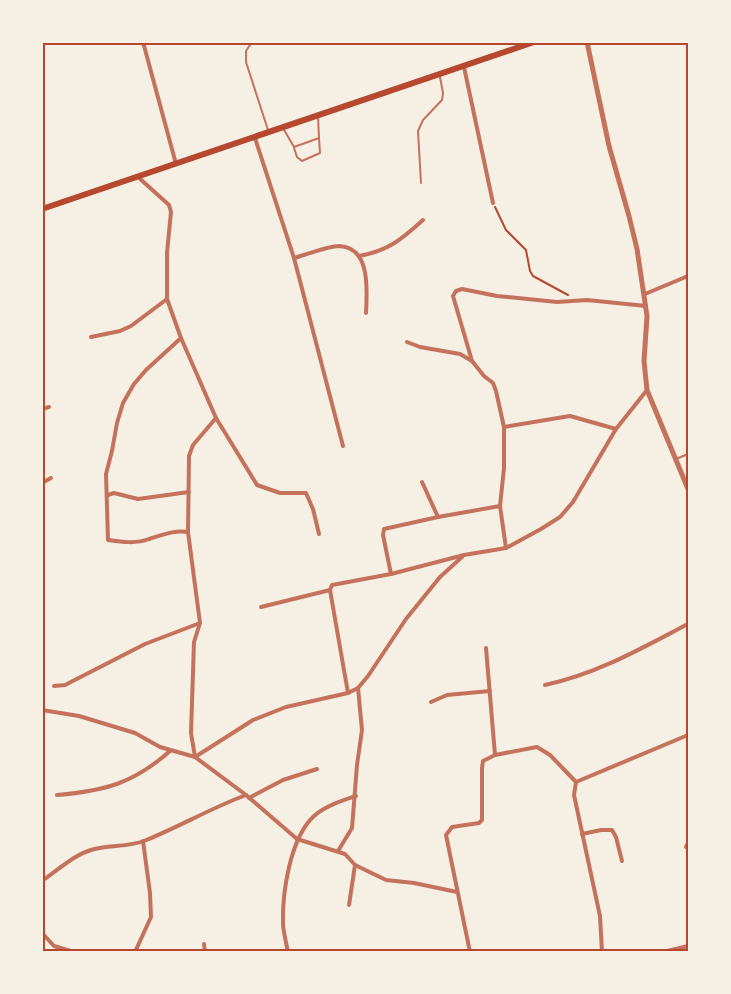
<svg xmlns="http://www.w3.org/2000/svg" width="731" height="994" viewBox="0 0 731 994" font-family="Quicksand,sans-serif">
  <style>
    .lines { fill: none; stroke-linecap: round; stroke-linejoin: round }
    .path { stroke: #b5482f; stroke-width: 2 }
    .service { stroke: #c5725c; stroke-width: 2 }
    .minor { stroke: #c5725c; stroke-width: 4 }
    .tertiary { stroke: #c5725c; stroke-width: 5 }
    .primary { stroke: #b5482f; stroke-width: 6 }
    .neatline { fill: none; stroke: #b5482f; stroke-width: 2 }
  </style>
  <rect width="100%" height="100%" fill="#f6efe4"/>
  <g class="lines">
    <!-- path -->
    <path class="path" d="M 495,207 L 506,230 L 526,250 L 530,271 L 533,276 L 568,295"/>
    <!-- service -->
    <g class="service">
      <path d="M 252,42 L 246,51 L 246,62 L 268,130"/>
      <path d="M 283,128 L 294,147 L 319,138 L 318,116"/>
      <path d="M 294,148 L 297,157 L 302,161 L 320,153 L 319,138"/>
      <path d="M 421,183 L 418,131 L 423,120 L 442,100 L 443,93 L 440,77"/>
      <path d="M 676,459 L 688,454"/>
    </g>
    <!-- minor -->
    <g class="minor">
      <path d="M 143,42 L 176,164"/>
      <path d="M 464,67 L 493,203"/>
      <path d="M 255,138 L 294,258 L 343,446"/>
      <path d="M 138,177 L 169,205 L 171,212 L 167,253 L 167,299 L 181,338 L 216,418 L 257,485 L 280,493 L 306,493 L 313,509 L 319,534"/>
      <path d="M 359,256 C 388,251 402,239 423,220"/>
      <path d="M 294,258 C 305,255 328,246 339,246 C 371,247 367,291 366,313"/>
      <path d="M 645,294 L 688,276"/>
      <path d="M 91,337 L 120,331 L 131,326 L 167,299"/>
      <path d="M 181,338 L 146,370 L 134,384 L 123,403 L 117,423 L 112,451 L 106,474 L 108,540 C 122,542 136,544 149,539 C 162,535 174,530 188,532"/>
      <path d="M 407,342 L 420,347 L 460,354 L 472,361 L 484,376 L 493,383 L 496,391 L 504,427 L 504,468 L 500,506 L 506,548"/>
      <path d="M 472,361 L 453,296 L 456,291 L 462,289 L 497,296 L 557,302 L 587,300 L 646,306"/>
      <path d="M 42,409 L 49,407"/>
      <path d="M 504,427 L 570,416 L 616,429"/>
      <path d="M 42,483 L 51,478"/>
      <path d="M 108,495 L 114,493 L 138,499 L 189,492"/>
      <path d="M 438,517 L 500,506"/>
      <path d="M 391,574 L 383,535 L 384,529 L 438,517 L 422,482"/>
      <path d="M 261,607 L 330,590"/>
      <path d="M 545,685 C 597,674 642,648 688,624"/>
      <path d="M 54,686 L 65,685 L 145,644 L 200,623"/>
      <path d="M 348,693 L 330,590 L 332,585 L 391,574 L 464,555 L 506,548 L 541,529 L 560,517 L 573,502 L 616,429 L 647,390"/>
      <path d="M 431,702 L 447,695 L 490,691"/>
      <path d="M 42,710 L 79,716 L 135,733 L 160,747 L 195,757 L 246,795 L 297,839 L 345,854 L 355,865 L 386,880 L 414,883 L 457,892"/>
      <path d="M 495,755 L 537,747 L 550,755 L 576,782"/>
      <path d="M 195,757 L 191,733 L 194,642 L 200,623 L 188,532 L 189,456 L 193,445 L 216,418"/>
      <path d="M 195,757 L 253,720 L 286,707 L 348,693 L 358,688 L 368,676 L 406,619 L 440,577 L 462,557"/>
      <path d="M 576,782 L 574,795 L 600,916 L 602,952"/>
      <path d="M 576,782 L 688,735"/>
      <path d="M 57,795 C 105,791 134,783 170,751"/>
      <path d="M 249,798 L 283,780 L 317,769"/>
      <path d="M 582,834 L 601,830 L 612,830 L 616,837 L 622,861"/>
      <path d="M 686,847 L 688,843"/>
      <path d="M 338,851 L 352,828 L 357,765 L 362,730 L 358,688"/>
      <path d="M 42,881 C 58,870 74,855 91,850 C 108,845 128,847 144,841 C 179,827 211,808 246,795"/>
      <path d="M 349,905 L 355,865"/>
      <path d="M 42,933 L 54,946 L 74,952"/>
      <path d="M 204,944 L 205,952"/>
      <path d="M 135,952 L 151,917 L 150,893 L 143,841"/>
      <path d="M 288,952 C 286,943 284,934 283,925 C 282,893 290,838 314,816 C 325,806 341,801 356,796"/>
      <path d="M 470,952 L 446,835 L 452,827 L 479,823 L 482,820 L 482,768 L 483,761 L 495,755 L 486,648"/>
      <path d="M 663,952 L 688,946"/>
    </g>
    <!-- tertiary -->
    <path class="tertiary" d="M 587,42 L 609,146 L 629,216 L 637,249 L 647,316 L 644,361 L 647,390 L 688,489"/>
    <!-- primary -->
    <path class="primary" d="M 42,209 L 534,42"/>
  </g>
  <!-- border -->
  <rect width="731" height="994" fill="none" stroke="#f6efe4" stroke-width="88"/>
  <rect x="44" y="44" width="643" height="906" class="neatline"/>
</svg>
